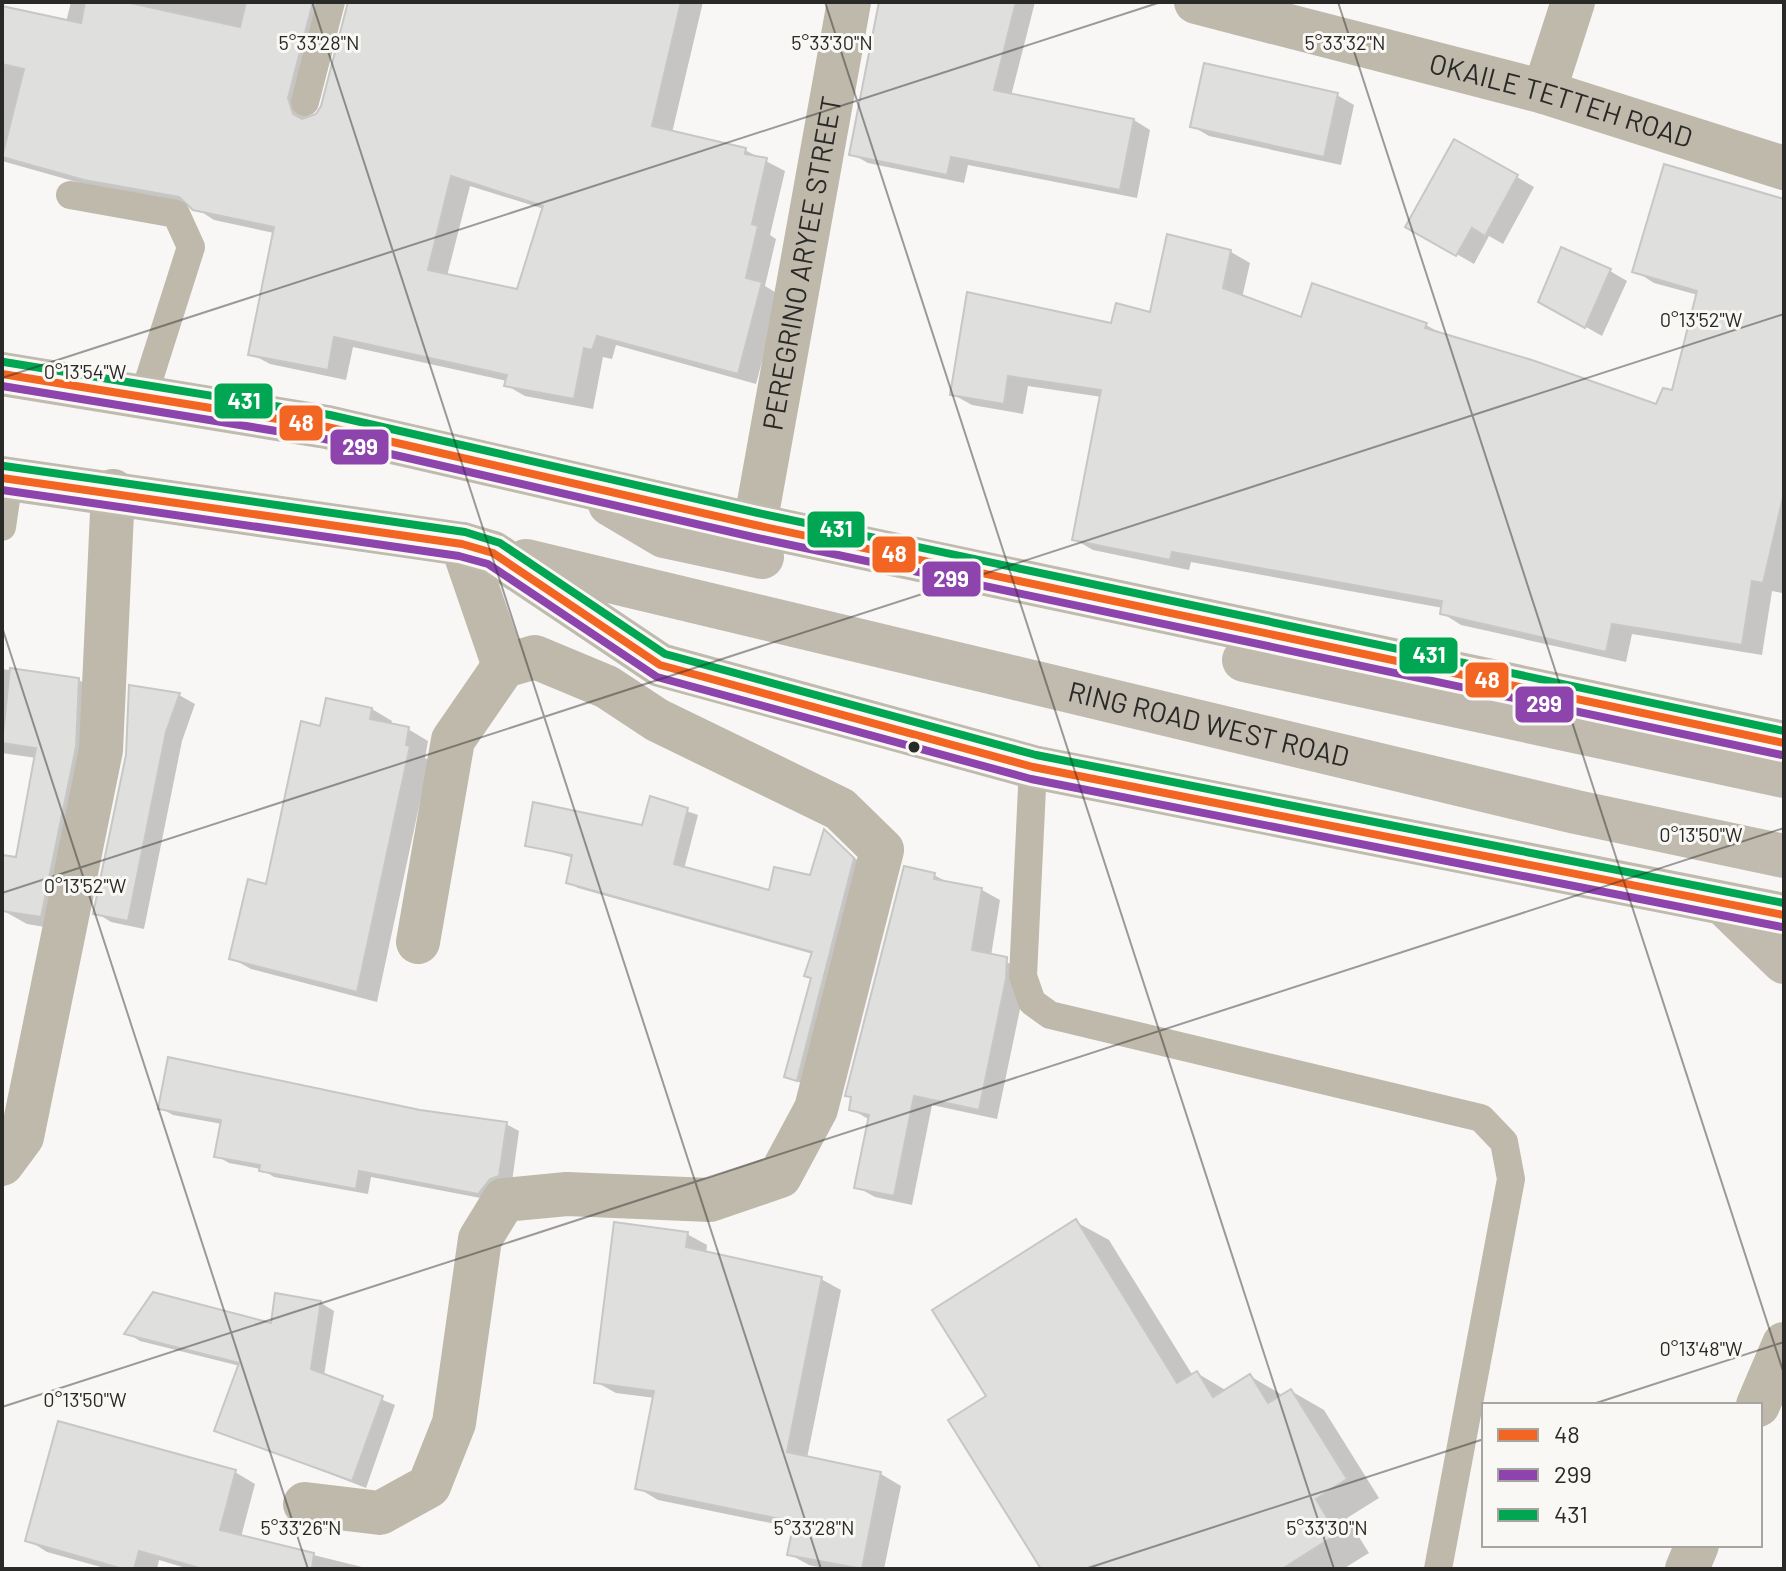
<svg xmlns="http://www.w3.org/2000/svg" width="1786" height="1571" viewBox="0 0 1786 1571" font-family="Barlow,sans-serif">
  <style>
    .shadow { fill: #0003; fill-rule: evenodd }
    .building { fill: #dfdfde; stroke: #c7c7c6; stroke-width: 2; fill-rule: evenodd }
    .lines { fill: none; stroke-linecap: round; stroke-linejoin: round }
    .service { stroke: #bfb9ab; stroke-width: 28 }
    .minor { stroke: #bfb9ab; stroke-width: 44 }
    .tertiary { stroke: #bfb9ab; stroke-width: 44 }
    .primary { stroke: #c0bbae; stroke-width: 44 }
    .bus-1-casing { stroke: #faf8f4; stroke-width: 14 }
    .bus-2-casing { stroke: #faf8f4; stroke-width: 14 }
    .bus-3-casing { stroke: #faf8f4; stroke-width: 14 }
    .bus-1 { stroke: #f26522; stroke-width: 8 }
    .bus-2 { stroke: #8e44ad; stroke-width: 8 }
    .bus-3 { stroke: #00a651; stroke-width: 8 }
    .ticks { fill: none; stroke: #292927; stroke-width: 2; stroke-opacity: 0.45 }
    .bus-dot { fill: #292927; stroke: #faf8f4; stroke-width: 3 }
    .labels { text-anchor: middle; stroke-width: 6; stroke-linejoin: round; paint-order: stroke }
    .street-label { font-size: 28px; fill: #292927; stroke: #faf8f4 }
    .ticks-label { font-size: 20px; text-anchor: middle; fill: #292927; stroke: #faf8f4; stroke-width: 6; stroke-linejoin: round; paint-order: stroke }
    .line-badge { stroke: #faf8f4; stroke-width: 3 }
    .badge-label { font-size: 22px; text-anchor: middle; font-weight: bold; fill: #fff }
  </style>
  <rect width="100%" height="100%" fill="#f9f7f5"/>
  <!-- shadow -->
  <g class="shadow">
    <path d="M 71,2 L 340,2 L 307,110 L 309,118 L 318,116 L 323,107 L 348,2 L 703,2 L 672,133 L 745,150 L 785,171 L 770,235 L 776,239 L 765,286 L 780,295 L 756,384 L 616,345 L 612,359 L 603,357 L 593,409 L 525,396 L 506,385 L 507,381 L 353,347 L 346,380 L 270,364 L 251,354 L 274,233 L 214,220 L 191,205 L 105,190 L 2,161 L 2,8 L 66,22 ZM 470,186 L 544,209 L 519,292 L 447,276 Z"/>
    <path d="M 881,2 L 1035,2 L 1011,96 L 1134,120 L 1150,130 L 1137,198 L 968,165 L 964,183 L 868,163 L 852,154 Z"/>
    <path d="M 1337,95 L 1354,105 L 1341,165 L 1209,136 L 1192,126 Z"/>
    <path d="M 1455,141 L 1534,187 L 1503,244 L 1489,236 L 1474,264 L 1408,226 Z"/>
    <path d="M 1784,201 L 1784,587 L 1782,593 L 1772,591 L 1762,655 L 1632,634 L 1626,662 L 1461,625 L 1442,613 L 1443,608 L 1191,562 L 1189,570 L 1093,550 L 1074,539 L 1102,397 L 1028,386 L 1023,414 L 972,405 L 952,394 L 1113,325 L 1151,314 L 1169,236 L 1231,252 L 1250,263 L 1242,298 L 1302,319 L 1314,285 L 1426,325 L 1446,336 L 1657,406 L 1673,392 L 1698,295 L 1654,283 L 1635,271 Z"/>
    <path d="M 1610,271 L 1627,281 L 1602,336 L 1540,301 Z"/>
    <path d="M 2,669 L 79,680 L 106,696 L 68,931 L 27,924 L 2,910 L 2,895 L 18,860 L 36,758 L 2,753 Z"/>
    <path d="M 179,695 L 195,704 L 182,741 L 144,929 L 111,922 L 95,912 Z"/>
    <path d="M 372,709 L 392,721 L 391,725 L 408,729 L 428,741 L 425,758 L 429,760 L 377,1002 L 251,969 L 231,958 L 268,886 L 322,728 Z"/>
    <path d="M 652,799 L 698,815 L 684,869 L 770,893 L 811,877 L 825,832 L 863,865 L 807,1086 L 786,1076 L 812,979 L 813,954 L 578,888 L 568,882 L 574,858 L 528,845 L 644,827 Z"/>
    <path d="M 934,875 L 951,884 L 982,890 L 1000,900 L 991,956 L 1025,970 L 1024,990 L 997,1119 L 932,1105 L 912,1205 L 875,1197 L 857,1187 L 870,1120 L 851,1109 Z"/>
    <path d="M 160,1108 L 420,1112 L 506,1124 L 519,1131 L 512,1182 L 491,1200 L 371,1177 L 368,1194 L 274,1177 L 261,1169 L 229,1163 L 217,1156 L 222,1124 L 173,1115 Z"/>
    <path d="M 1076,1222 L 1109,1240 L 1193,1376 L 1197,1373 L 1227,1391 L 1250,1376 L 1284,1396 L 1291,1391 L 1324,1410 L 1379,1498 L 1347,1518 L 1369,1553 L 1343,1569 L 1043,1569 L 988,1397 Z"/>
    <path d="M 687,1234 L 707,1245 L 706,1254 L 821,1279 L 841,1290 L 807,1458 L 881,1474 L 901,1486 L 884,1569 L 827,1569 L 809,1565 L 789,1554 L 795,1528 L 658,1500 L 638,1488 L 655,1398 L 616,1393 L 596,1382 Z"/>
    <path d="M 321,1303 L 334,1311 L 324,1376 L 395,1405 L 366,1488 L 217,1430 L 240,1366 L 140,1341 L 127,1333 L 272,1325 Z"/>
    <path d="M 235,1472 L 255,1484 L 241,1537 L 370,1569 L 189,1569 L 159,1560 L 157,1569 L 108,1569 L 47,1552 L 28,1540 Z"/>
  </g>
  <!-- building -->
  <g class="building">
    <path d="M 85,2 L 126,2 L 240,27 L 246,2 L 313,2 L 288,98 L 293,114 L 302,119 L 316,114 L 321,106 L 348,2 L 681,2 L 652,126 L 746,148 L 745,154 L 767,158 L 752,224 L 758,226 L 746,278 L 762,282 L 738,374 L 597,336 L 592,350 L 584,348 L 574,399 L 504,386 L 507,375 L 334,337 L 328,370 L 248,355 L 274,227 L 193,210 L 179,197 L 84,180 L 2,157 L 24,69 L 2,64 L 2,6 L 81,23 ZM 451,176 L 543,206 L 517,289 L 428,270 Z"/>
    <path d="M 879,2 L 1016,2 L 994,90 L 1134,119 L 1120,190 L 951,157 L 947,175 L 849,155 Z"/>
    <path d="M 1204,63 L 1338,93 L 1324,157 L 1190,127 Z"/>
    <path d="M 1454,139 L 1518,175 L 1485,236 L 1472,228 L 1456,256 L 1405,227 Z"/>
    <path d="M 1664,164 L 1784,199 L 1784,493 L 1763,583 L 1752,581 L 1742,645 L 1612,624 L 1606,652 L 1440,614 L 1442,601 L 1172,552 L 1170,560 L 1072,540 L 1101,390 L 1008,376 L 1004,404 L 950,395 L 967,292 L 1111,323 L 1116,303 L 1150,312 L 1167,234 L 1231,250 L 1223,288 L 1301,317 L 1312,283 L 1427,323 L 1425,328 L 1532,360 L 1656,404 L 1663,388 L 1672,390 L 1697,291 L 1632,272 Z"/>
    <path d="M 1561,247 L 1611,269 L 1585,328 L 1538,302 Z"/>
    <path d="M 10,668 L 79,678 L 76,747 L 41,917 L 2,911 L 2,855 L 16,857 L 36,748 L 2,743 Z"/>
    <path d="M 129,685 L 180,693 L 166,732 L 128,921 L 93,914 L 126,755 Z"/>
    <path d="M 326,698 L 372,708 L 370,719 L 409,727 L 406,745 L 410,746 L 357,992 L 229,959 L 248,879 L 266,884 L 301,721 L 320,726 Z"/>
    <path d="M 650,796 L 688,808 L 674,864 L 769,890 L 774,867 L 810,875 L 824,829 L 854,858 L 797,1081 L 784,1077 L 811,978 L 804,976 L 812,952 L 566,883 L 572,855 L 525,846 L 533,802 L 642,825 Z"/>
    <path d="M 904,866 L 935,873 L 934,879 L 982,888 L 972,950 L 1007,957 L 1006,979 L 979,1110 L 914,1096 L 894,1196 L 854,1188 L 869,1115 L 849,1110 L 851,1097 L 845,1096 Z"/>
    <path d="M 168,1057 L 420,1110 L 507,1122 L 499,1176 L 490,1179 L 478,1194 L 359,1171 L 356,1189 L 259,1171 L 260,1165 L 214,1157 L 221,1120 L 158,1109 Z"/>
    <path d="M 1076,1219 L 1177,1383 L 1197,1371 L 1213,1397 L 1250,1374 L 1268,1403 L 1291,1389 L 1347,1479 L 1316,1499 L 1337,1534 L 1282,1569 L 1041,1569 L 948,1420 L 986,1396 L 932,1310 Z"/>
    <path d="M 614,1222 L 688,1232 L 686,1247 L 822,1277 L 787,1452 L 881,1472 L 862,1569 L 787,1555 L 794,1522 L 635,1489 L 654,1391 L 594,1383 Z"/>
    <path d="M 153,1292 L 271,1323 L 275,1293 L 321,1301 L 311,1369 L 383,1396 L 352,1481 L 214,1431 L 239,1363 L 124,1334 Z"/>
    <path d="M 58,1421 L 236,1470 L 220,1530 L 314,1553 L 312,1569 L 203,1569 L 139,1551 L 134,1569 L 123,1569 L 25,1541 Z"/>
  </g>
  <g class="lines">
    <!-- service -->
    <g class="service">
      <path d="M 305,102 L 331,2"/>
      <path d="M 70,195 L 176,214 L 191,247 L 143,398"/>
      <path d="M 2,527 L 9,479"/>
      <path d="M 1033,767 L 1023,976 L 1032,1002 L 1050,1015 L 1481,1118 L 1504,1142 L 1511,1179 L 1438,1569"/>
    </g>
    <!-- minor -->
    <g class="minor">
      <path id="s1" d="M 1196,2 L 1544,92 L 1784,168"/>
      <path d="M 1544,92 L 1573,2"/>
      <path id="s2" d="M 755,525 L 849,2"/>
      <path d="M 462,544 L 504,666"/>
      <path d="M 2,1164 L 22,1137 L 101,750 L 113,491"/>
      <path d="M 305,1504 L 380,1513 L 429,1486 L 454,1423 L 480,1239 L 504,1200 L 567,1194 L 710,1200 L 780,1176 L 816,1109 L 882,850 L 840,809 L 657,720 L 607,687 L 535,657 L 504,666 L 453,740 L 418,942"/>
    </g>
    <!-- tertiary -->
    <g class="tertiary">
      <path d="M 1758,1405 L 1784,1344"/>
      <path d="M 1687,1569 L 1697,1545"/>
    </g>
    <!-- primary -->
    <g class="primary">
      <path d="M 2,374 L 327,427 L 755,525 L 1784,743"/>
      <path d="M 2,478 L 462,544 L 493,553 L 660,665 L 1033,767 L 1784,915"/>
      <path d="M 610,504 L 664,536 L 762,557"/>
      <path id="s3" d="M 526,561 L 1576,812 L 1784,856"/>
      <path d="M 1244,660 L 1784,776"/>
      <path d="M 1726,906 L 1784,962"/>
    </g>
    <!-- bus-1 casing -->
    <g class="bus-1-casing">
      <g id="bus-1">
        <path d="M 2,374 L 327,427 L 755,525 L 1784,743"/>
        <path d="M 2,478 L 462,544 L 493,553 L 660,665 L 1033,767 L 1784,915"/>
      </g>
    </g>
    <!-- bus-2 casing -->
    <g class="bus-2-casing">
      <g id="bus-2">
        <path d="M 2,386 L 325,439 L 753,537 L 1782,755"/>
        <path d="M 2,490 L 459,556 L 488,564 L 657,677 L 1031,779 L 1782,927"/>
      </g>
    </g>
    <!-- bus-3 casing -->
    <g class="bus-3-casing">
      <g id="bus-3">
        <path d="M 4,362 L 330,415 L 758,513 L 1784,731"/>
        <path d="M 4,466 L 465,532 L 500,543 L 665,654 L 1036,755 L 1784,903"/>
      </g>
    </g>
    <!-- bus-1 -->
    <use href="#bus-1" class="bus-1"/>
    <!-- bus-2 -->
    <use href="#bus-2" class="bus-2"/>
    <!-- bus-3 -->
    <use href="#bus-3" class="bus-3"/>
  </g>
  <!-- ticks -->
  <path class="ticks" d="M 312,2 L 821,1569M 825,2 L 1334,1569M 1338,2 L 1784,1374M 2,378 L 1161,2M 2,627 L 308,1569M 2,893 L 1784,314M 1590,1405 L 1784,1342M 2,1407 L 1784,828M 1085,1569 L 1484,1439"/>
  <!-- markers -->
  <circle class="bus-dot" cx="914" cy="747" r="7"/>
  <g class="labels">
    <!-- street labels -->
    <g class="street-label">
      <text dy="10" stroke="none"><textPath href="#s1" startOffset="378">OKAILE TETTEH ROAD</textPath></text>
      <text dy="10" stroke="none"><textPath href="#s2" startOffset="266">PEREGRINO ARYEE STREET</textPath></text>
      <text dy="10" stroke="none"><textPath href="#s3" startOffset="702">RING ROAD WEST ROAD</textPath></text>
    </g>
  </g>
  <g class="ticks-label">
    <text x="319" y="50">5°33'28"N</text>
    <text x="832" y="50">5°33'30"N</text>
    <text x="1345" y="50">5°33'32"N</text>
    <text x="1701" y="327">0°13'52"W</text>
    <text x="85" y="379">0°13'54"W</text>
    <text x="1701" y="842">0°13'50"W</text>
    <text x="85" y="893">0°13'52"W</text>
    <text x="1701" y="1356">0°13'48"W</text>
    <text x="85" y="1407">0°13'50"W</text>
    <text x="301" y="1535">5°33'26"N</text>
    <text x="814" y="1535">5°33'28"N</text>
    <text x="1327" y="1535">5°33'30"N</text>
  </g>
  <g class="line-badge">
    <rect x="213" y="382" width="61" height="38" rx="8" fill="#00a651"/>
    <rect x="278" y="404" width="46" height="38" rx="8" fill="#f26522"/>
    <rect x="329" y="428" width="61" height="38" rx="8" fill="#8e44ad"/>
    <rect x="806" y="510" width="60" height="39" rx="8" fill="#00a651"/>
    <rect x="871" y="535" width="46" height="39" rx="8" fill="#f26522"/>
    <rect x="921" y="560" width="61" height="38" rx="8" fill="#8e44ad"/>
    <rect x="1398" y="636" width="61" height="39" rx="8" fill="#00a651"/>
    <rect x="1464" y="661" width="46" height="38" rx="8" fill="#f26522"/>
    <rect x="1514" y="685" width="61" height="39" rx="8" fill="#8e44ad"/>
  </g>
  <g class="badge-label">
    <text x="244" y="409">431</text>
    <text x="301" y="431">48</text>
    <text x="360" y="455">299</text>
    <text x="836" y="537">431</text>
    <text x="894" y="562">48</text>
    <text x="951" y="587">299</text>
    <text x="1429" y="663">431</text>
    <text x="1487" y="688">48</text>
    <text x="1544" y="712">299</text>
  </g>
  <!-- border -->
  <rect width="1786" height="1571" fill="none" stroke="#292927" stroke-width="8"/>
  <!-- legend -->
  <rect x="1482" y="1403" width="280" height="144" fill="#faf8f4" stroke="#a6a5a2" stroke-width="2"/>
  <rect x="1498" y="1429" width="40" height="12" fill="#f26522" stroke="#a6a5a2" stroke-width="2"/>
  <text x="1554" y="1443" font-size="24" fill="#292927">48</text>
  <rect x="1498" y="1469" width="40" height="12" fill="#8e44ad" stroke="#a6a5a2" stroke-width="2"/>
  <text x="1554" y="1483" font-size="24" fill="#292927">299</text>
  <rect x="1498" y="1509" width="40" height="12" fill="#00a651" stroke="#a6a5a2" stroke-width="2"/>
  <text x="1554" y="1523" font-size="24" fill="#292927">431</text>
</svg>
